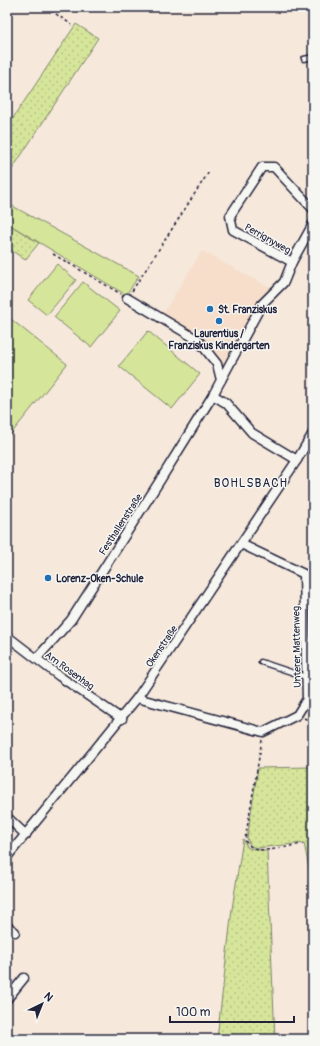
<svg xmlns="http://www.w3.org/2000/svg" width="320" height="1046" viewBox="0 0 320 1046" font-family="Pangolin,sans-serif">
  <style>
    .built { fill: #f6decb }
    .grass { fill: url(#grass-dots); stroke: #7c846a }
    .garden { fill: #d5e599; stroke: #7c846a }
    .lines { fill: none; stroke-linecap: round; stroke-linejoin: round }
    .lane-casing { stroke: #22223b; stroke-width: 7 }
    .street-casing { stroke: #22223b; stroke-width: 11 }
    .path { stroke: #22223b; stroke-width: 1.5; stroke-dasharray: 3 3; stroke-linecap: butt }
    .lane { stroke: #f6f6f2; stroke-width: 4 }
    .street { stroke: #f6f6f2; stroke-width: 8 }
    .poi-dot { fill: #1f6fb2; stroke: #f6f6f2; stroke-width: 1.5 }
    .labels { text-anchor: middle; stroke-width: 3; stroke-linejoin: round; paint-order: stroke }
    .street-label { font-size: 10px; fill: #22223b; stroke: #f6f6f2 }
    .poi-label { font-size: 10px; font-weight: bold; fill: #22223b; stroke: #f6f6f2; text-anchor: start }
    .quarter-label { font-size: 12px; letter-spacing: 1px; fill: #22223b; stroke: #f6f6f2 }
  </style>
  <defs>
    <pattern id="grass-dots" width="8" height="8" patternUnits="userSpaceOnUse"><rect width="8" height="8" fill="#d5e599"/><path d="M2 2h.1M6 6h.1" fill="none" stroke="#b7c485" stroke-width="1.8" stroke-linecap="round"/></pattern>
  </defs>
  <rect width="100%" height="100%" fill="#f6e8db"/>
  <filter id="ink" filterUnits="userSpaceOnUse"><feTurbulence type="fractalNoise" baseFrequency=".025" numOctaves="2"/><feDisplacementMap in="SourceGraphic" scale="8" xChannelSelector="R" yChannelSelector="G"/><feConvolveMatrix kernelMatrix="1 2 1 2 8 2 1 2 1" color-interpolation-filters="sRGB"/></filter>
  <g filter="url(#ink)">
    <!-- built -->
    <path class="built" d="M 202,251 L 271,288 L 257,303 L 223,370 L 212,351 L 195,334 L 162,315 Z"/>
    <!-- grass -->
    <g class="grass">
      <path d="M 76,24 L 98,38 L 7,177 L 7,127 Z"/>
      <path d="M 7,223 L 39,243 L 25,260 L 7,247 Z"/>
      <path d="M 313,767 L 313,889 L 304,843 L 256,848 L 250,846 L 247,838 L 258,768 Z"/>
      <path d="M 243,839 L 248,848 L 267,851 L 275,1039 L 217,1039 L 232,909 Z"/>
    </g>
    <!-- garden -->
    <g class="garden">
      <path d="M 7,203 L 139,276 L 126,295 L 7,223 Z"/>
      <path d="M 57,264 L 76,280 L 47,315 L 28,300 Z"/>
      <path d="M 83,282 L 120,311 L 91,347 L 54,317 Z"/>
      <path d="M 7,316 L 67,364 L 7,439 Z"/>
      <path d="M 148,331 L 200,374 L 172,409 L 119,366 Z"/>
    </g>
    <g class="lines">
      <!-- lane casing -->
      <g class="lane-casing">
        <g id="lane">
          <path d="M 304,59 L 313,57"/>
          <path d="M 261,662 L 306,677"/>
        </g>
      </g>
      <!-- street casing -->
      <g class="street-casing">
        <g id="street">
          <path d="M 292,262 L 233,230 L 230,216 L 262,167 L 274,167 L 313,209"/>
          <path d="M 127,298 L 198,340 L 217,364 L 221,380"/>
          <path d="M 213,395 L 226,403 L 252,433 L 297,460"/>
          <path d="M 7,636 L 59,676 L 122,719"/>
          <path d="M 37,658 L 71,620 L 159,482 L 213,395 L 262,304 L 284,282 L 292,262 L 313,224"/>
          <path d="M 137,698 L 263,732 L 297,715 L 307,699 L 304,574 L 241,544"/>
          <path d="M 7,817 L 26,835"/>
          <path d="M 7,857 L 137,698 L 297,460 L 313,433"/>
          <path d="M 7,926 L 15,932"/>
          <path d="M 7,999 L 24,978"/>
        </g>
      </g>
      <!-- path -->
      <g class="path">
        <path d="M 46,7 L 72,25"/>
        <path d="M 53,254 L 121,294"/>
        <path d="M 7,273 L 8,272"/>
        <path d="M 132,291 L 210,170"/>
        <path d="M 304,718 L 313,722"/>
        <path d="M 262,740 L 245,840 C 254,858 286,846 303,844"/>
      </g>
      <!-- lane -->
      <use href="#lane" class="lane"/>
      <!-- street -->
      <use href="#street" class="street"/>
    </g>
  </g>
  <!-- markers -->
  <g class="poi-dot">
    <circle cx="210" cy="309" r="4"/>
    <circle cx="219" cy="321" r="4"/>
    <circle cx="48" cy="578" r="4"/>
  </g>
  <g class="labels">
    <!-- street labels -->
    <g class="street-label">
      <text transform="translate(268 238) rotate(29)" y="4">Perrignyweg</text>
      <text transform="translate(120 524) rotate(-57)" y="4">Festhallenstraße</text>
      <text transform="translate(161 646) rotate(-56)" y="4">Okenstraße</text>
      <text transform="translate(296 647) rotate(-91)" y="4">Unterer Mattenweg</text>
      <text transform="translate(70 670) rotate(36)" y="4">Am Rosenhag</text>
    </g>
    <!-- poi labels -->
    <g class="poi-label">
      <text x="218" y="313">St. Franziskus</text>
      <text x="219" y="337" text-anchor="middle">Laurentius /<tspan x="219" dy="12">Franziskus Kindergarten</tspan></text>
      <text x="56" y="582">Lorenz-Oken-Schule</text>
    </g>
    <!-- quarter labels -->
    <g class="quarter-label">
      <text x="251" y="487">BOHLSBACH</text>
    </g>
  </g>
  <!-- margin -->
  <rect width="320" height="1046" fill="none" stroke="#f6f6f2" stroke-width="24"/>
  <rect x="12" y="12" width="296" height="1022" fill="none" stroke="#22223b" stroke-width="1.5" filter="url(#ink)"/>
  <!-- north arrow -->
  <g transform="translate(42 1004) rotate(43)" stroke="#f6f6f2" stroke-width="3" paint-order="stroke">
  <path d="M0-3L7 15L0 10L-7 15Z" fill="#22223b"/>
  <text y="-6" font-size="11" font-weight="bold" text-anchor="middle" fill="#22223b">N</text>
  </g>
  <!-- scale -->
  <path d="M170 1016v6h124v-6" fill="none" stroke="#22223b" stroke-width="2"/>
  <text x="176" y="1016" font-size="12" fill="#22223b" stroke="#f6f6f2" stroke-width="3" paint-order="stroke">100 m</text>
</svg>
